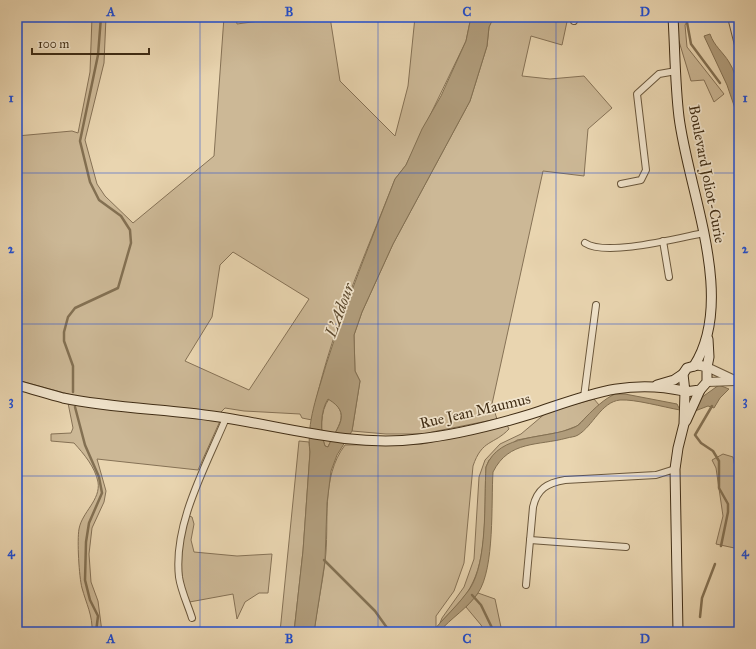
<svg xmlns="http://www.w3.org/2000/svg" width="756" height="649" viewBox="0 0 756 649" font-family="'IM FELL Great Primer',serif">
  <style>
    .green { fill: #ccb896; stroke: #867256; fill-rule: evenodd }
    .water { fill: #b09c7b; stroke: #837052; fill-rule: evenodd }
    .lines { fill: none; stroke-linecap: round; stroke-linejoin: round }
    .stream { stroke: #837052; stroke-width: 2.5 }
    .minor-casing { stroke: #6a573c; stroke-width: 8 }
    .tertiary-casing { stroke: #6a573c; stroke-width: 10 }
    .secondary-casing { stroke: #402d15; stroke-width: 11 }
    .minor { stroke: #f1e4cc; stroke-width: 6 }
    .tertiary { stroke: #f1e4cc; stroke-width: 8 }
    .secondary { stroke: #f1e4cc; stroke-width: 9 }
    .grid { fill: none; stroke: #1d4ed8; stroke-width: 1; stroke-opacity: 0.55 }
    .labels { text-anchor: middle; stroke-width: 3.5; stroke-linejoin: round; paint-order: stroke }
    .street-label { font-size: 15px; fill: #402d15; stroke: #f1e4cc }
    .water-label { font-size: 16px; font-style: italic; fill: #5c492e; stroke: #f1e4cc }
    .neatline { fill: none; stroke: #1d4ed8; stroke-width: 1.5 }
    .grid-label { font-size: 13px; text-anchor: middle; font-weight: bold; fill: #1d4ed8 }
  </style>
  <rect width="100%" height="100%" fill="#e9d5b0"/>
  <filter id="stains"><feTurbulence type="fractalNoise" baseFrequency=".005" numOctaves="4"/><feColorMatrix values="0 0 0 0 .2 0 0 0 0 .09 0 0 0 0 .02 0 0 0 .5 -.17"/></filter>
  <radialGradient id="worn" r=".72"><stop offset=".6" stop-color="#630" stop-opacity="0"/><stop offset="1" stop-color="#630" stop-opacity=".3"/></radialGradient>
  <!-- green -->
  <g class="green">
    <path d="M 92,17 L 106,17 L 104,63 L 85,140 L 97,184 L 105,196 L 133,223 L 214,156 L 224,17 L 236,17 L 237,24 L 281,18 L 330,17 L 340,81 L 395,136 L 408,86 L 415,17 L 471,17 L 466,41 L 406,165 L 395,179 C 365,256 327,339 312,420 L 302,418 L 300,414 L 244,411 L 225,408 L 220,413 L 114,403 L 79,397 L 17,380 L 17,136 L 72,131 L 78,133 L 90,72 ZM 233,252 L 309,299 L 249,390 L 185,361 L 212,317 L 220,265 Z"/>
    <path d="M 493,17 L 568,17 L 562,45 L 531,36 L 522,76 L 550,79 L 584,76 L 612,108 L 588,129 L 584,176 L 543,171 L 492,404 L 497,419 L 422,434 L 386,434 L 352,431 L 360,381 L 355,371 L 354,335 L 362,312 L 393,244 L 470,101 L 487,46 L 489,27 Z"/>
    <path d="M 677,17 L 690,17 L 685,25 L 687,47 L 724,94 L 714,102 L 704,80 L 691,81 L 678,38 Z"/>
    <path d="M 329,399 C 352,414 337,426 328,447 L 325,446 C 320,432 320,411 329,399 Z"/>
    <path d="M 594,399 L 599,405 L 577,426 L 561,432 L 517,440 L 489,460 L 486,467 C 484,501 488,551 473,582 C 466,598 451,611 440,623 L 442,618 L 464,587 L 474,559 L 479,477 L 485,460 L 500,444 L 521,434 L 547,412 Z"/>
    <path d="M 68,403 L 199,417 L 220,421 L 198,470 L 97,459 L 106,491 L 104,502 L 92,528 L 89,554 L 91,582 L 98,601 L 102,632 L 92,632 C 93,616 86,603 82,588 C 79,577 77,540 79,529 C 82,512 101,500 98,482 C 95,467 84,454 74,443 L 51,441 L 51,434 L 71,433 L 73,428 Z"/>
    <path d="M 507,425 L 509,429 C 494,445 482,439 473,466 L 464,563 L 454,591 L 436,616 L 436,627 L 432,632 L 314,632 C 317,609 322,585 325,562 C 330,523 320,478 345,445 L 422,444 Z"/>
    <path d="M 299,441 L 309,442 L 310,452 L 303,551 L 294,632 L 280,632 Z"/>
    <path d="M 723,454 L 733,457 L 738,482 L 736,494 L 739,494 L 739,549 L 716,544 L 723,516 L 716,468 L 712,460 Z"/>
    <path d="M 184,514 L 192,517 L 194,524 L 191,540 L 194,552 L 237,556 L 272,554 L 268,593 L 259,593 L 245,602 L 237,619 L 233,594 L 184,603 C 172,572 178,545 184,514 Z"/>
    <path d="M 478,593 L 495,599 L 502,632 L 485,632 L 481,625 L 466,607 Z"/>
  </g>
  <!-- water -->
  <g class="water">
    <path d="M 471,17 L 494,17 L 489,27 L 487,46 L 470,101 L 393,244 L 362,312 L 354,335 L 355,371 L 360,381 L 352,431 L 337,455 L 331,471 L 327,503 L 325,561 L 314,632 L 294,632 L 303,551 L 310,452 C 306,423 318,393 326,365 C 346,302 371,241 395,179 L 406,165 L 422,129 L 441,96 L 466,41 ZM 328,399 C 353,414 337,426 328,447 L 325,446 C 320,433 320,411 328,399 Z"/>
    <path d="M 710,34 C 714,46 723,52 729,62 C 740,79 739,101 739,120 L 727,85 L 704,36 Z"/>
    <path d="M 719,385 L 729,389 L 720,398 L 714,408 L 708,406 L 695,411 L 698,400 Z"/>
    <path d="M 615,394 L 625,394 L 677,404 L 680,410 C 663,407 635,399 620,400 C 601,402 593,426 578,435 C 575,437 570,437 567,438 C 538,446 509,440 493,472 C 491,502 495,568 478,593 C 468,608 451,618 439,632 L 432,632 C 444,618 458,605 469,590 C 488,563 484,500 486,467 C 499,432 547,440 575,427 C 580,425 583,420 586,417 C 595,408 604,399 615,394 Z"/>
  </g>
  <g class="lines">
    <!-- stream -->
    <g class="stream">
      <path d="M 686,17 L 691,44 L 720,83"/>
      <path d="M 73,392 L 73,366 L 64,341 L 64,332 L 68,317 L 75,308 L 118,288 L 131,243 L 130,230 L 121,216 L 99,200 L 90,182 L 80,141 L 98,55 L 101,17"/>
      <path d="M 712,406 L 695,435 L 701,443 L 713,451 L 719,461 L 719,488 L 728,504 L 728,512 L 721,546"/>
      <path d="M 75,407 L 85,445 L 99,477 L 102,493 L 89,523 L 86,542 L 85,580 L 90,600 L 98,616 L 96,632"/>
      <path d="M 324,560 L 375,611 L 390,632"/>
      <path d="M 472,595 L 481,605 L 494,632"/>
      <path d="M 700,617 L 702,598 L 715,564"/>
    </g>
    <!-- minor casing -->
    <g class="minor-casing">
      <g id="minor">
        <path d="M 731,17 L 739,49"/>
        <path d="M 574,21 L 575,17"/>
        <path d="M 621,184 L 641,180 L 646,170 L 637,94 L 659,74 L 676,71"/>
        <path d="M 663,241 L 669,277"/>
        <path d="M 585,243 C 606,257 678,238 704,233"/>
        <path d="M 584,397 L 596,305"/>
        <path d="M 530,540 L 626,547"/>
        <path d="M 526,585 L 533,507 C 537,489 547,483 565,480 L 656,475 L 675,469"/>
        <path d="M 192,618 C 188,605 181,591 179,577 C 173,524 206,466 226,418"/>
      </g>
    </g>
    <!-- tertiary casing -->
    <g class="tertiary-casing">
      <g id="tertiary">
        <path d="M 707,367 L 739,382"/>
        <path d="M 707,382 L 735,381"/>
      </g>
    </g>
    <!-- secondary casing -->
    <g class="secondary-casing">
      <g id="secondary">
        <path d="M 673,17 C 675,50 675,84 679,117 C 688,190 737,299 694,366"/>
        <path d="M 698,365 L 707,367 L 707,382 L 700,390 L 685,392 L 683,374 L 687,368 Z"/>
        <path d="M 707,367 L 709,357 L 708,339"/>
        <path d="M 17,385 C 32,389 48,394 63,398 C 116,409 172,409 226,418 C 289,428 353,447 418,439 C 456,435 495,425 531,414 C 586,396 625,378 684,391"/>
        <path d="M 657,385 L 674,380 L 683,374"/>
        <path d="M 686,421 L 700,390"/>
        <path d="M 678,632 L 675,469 L 678,448 L 684,424 L 685,392"/>
      </g>
    </g>
    <!-- minor -->
    <use href="#minor" class="minor"/>
    <!-- tertiary -->
    <use href="#tertiary" class="tertiary"/>
    <!-- secondary -->
    <use href="#secondary" class="secondary"/>
  </g>
  <!-- grid -->
  <path class="grid" d="M 200,17 L 200,632M 378,17 L 378,632M 556,17 L 556,632M 17,173 L 739,173M 17,324 L 739,324M 17,476 L 739,476"/>
  <g class="labels">
    <!-- street labels -->
    <g class="street-label">
      <text transform="translate(707 174) rotate(79)" y="5">Boulevard Joliot-Curie</text>
      <text transform="translate(475 411) rotate(-13)" y="5">Rue Jean Maumus</text>
    </g>
    <!-- water labels -->
    <g class="water-label">
      <text transform="translate(339 310) rotate(-70)" y="6">L'Adour</text>
    </g>
  </g>
  <!-- margin -->
  <rect width="756" height="649" fill="none" stroke="#e9d5b0" stroke-width="44"/>
  <!-- scale -->
  <path d="M32 48v6h117v-6" fill="none" stroke="#402d15" stroke-width="2"/>
  <text x="38" y="48" font-size="12" fill="#402d15" stroke="#f1e4cc" stroke-width="3" paint-order="stroke">100 m</text>
  <rect x="22" y="22" width="712" height="605" class="neatline"/>
  <g class="grid-label">
    <text x="111" y="16">A</text>
    <text x="289" y="16">B</text>
    <text x="467" y="16">C</text>
    <text x="645" y="16">D</text>
    <text x="11" y="102">1</text>
    <text x="745" y="102">1</text>
    <text x="11" y="253">2</text>
    <text x="745" y="253">2</text>
    <text x="11" y="405">3</text>
    <text x="745" y="405">3</text>
    <text x="11" y="556">4</text>
    <text x="745" y="556">4</text>
    <text x="111" y="643">A</text>
    <text x="289" y="643">B</text>
    <text x="467" y="643">C</text>
    <text x="645" y="643">D</text>
  </g>
  <rect width="100%" height="100%" filter="url(#stains)"/>
  <rect width="100%" height="100%" fill="url(#worn)"/>
</svg>
